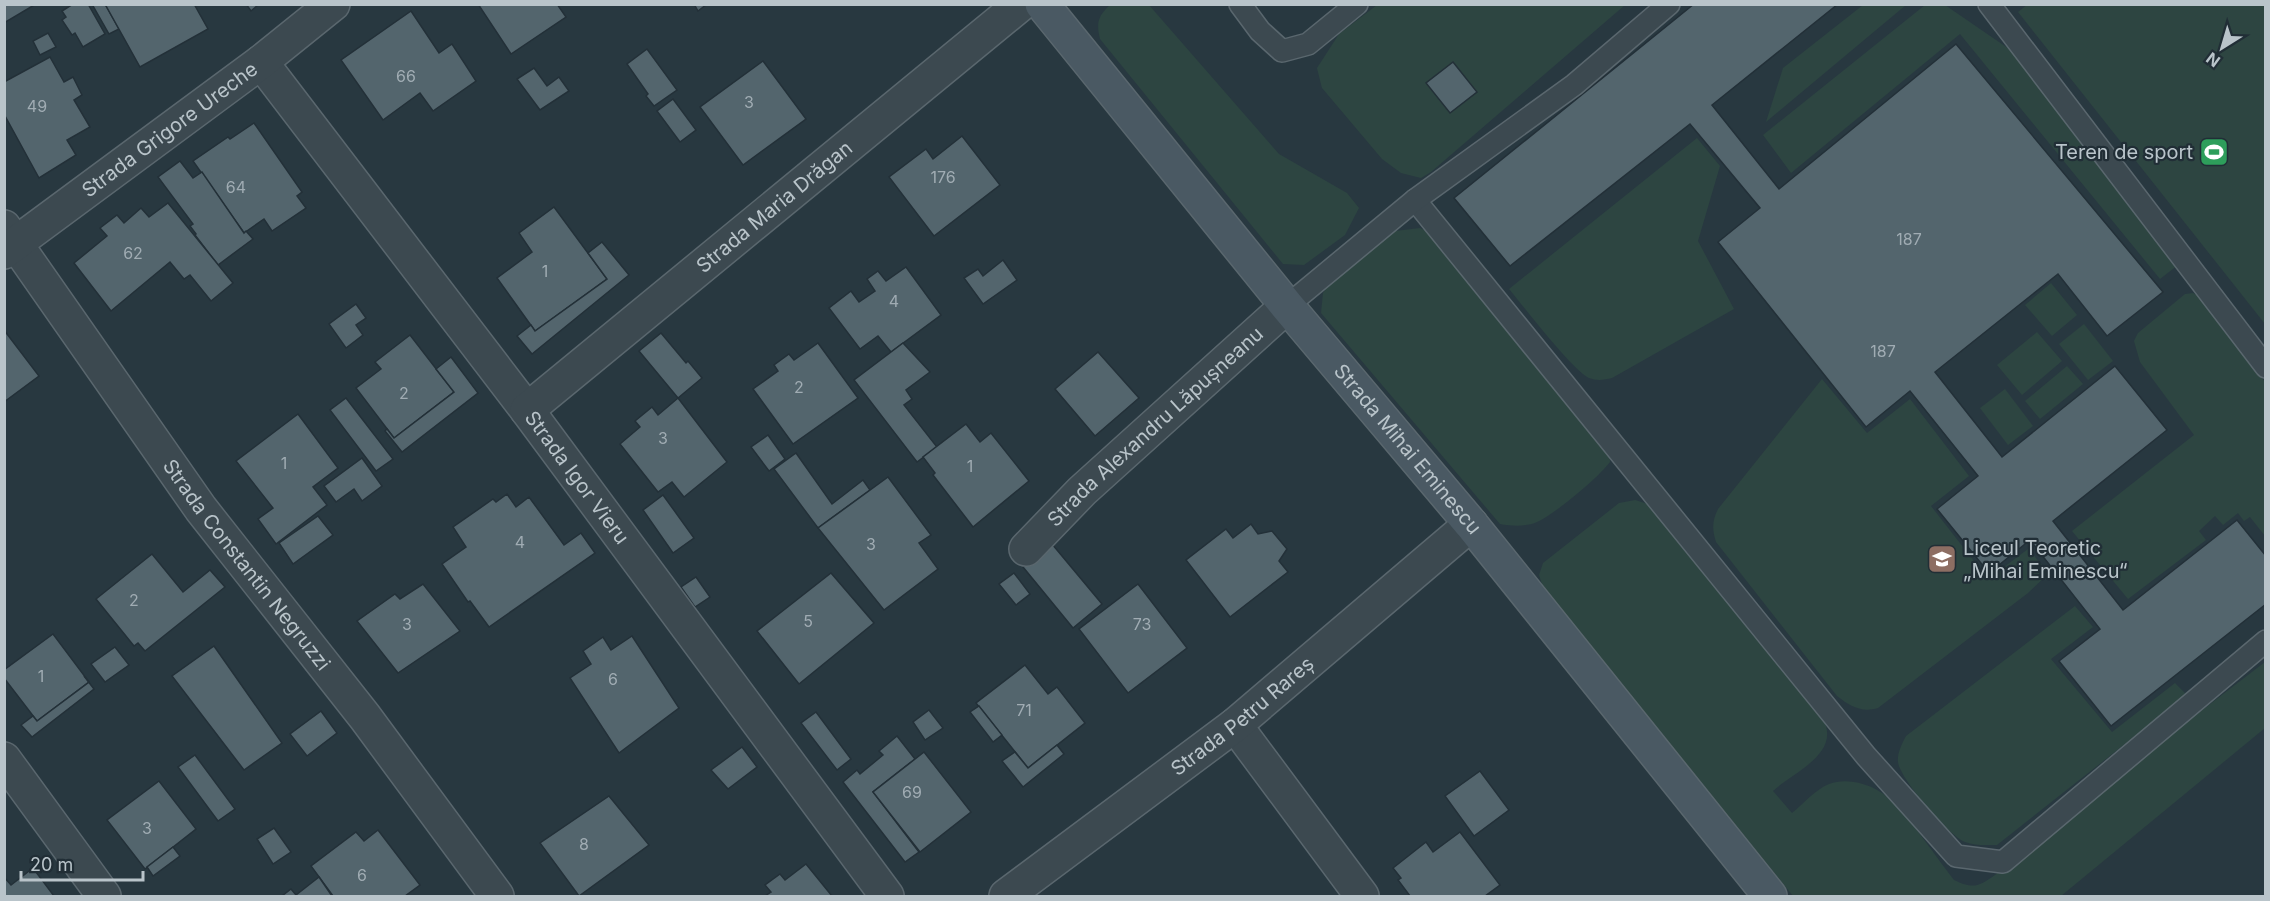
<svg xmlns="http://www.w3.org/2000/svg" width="2270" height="901" viewBox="0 0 2270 901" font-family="Inter,sans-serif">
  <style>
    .green { fill: #2d4541 }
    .building { fill: #53656d; stroke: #233038; stroke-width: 1.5 }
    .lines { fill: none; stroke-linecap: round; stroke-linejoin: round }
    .lane-casing { stroke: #5a676e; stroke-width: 24 }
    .street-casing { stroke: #5a676e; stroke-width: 36 }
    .secondary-casing { stroke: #5a676e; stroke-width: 36 }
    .lane { stroke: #3c4950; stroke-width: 21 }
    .street { stroke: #3c4950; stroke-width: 33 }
    .secondary { stroke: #4a5963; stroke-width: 33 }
    .labels { text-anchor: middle; stroke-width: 4.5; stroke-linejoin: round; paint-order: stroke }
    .number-label { font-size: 16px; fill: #a0acb3 }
    .street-label { font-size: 20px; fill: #b9c4ca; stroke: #212e36 }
    .poi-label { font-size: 20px; fill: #b9c4ca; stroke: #212e36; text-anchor: end }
  </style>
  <rect width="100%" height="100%" fill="#283840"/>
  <!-- green -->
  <g class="green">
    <path d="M 2028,4 L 2265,5 L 2265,324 L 2018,12 Z"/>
    <path d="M 1110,5 L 1149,5 L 1279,154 L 1347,193 L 1359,208 L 1345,235 L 1304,265 L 1283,264 L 1100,39 C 1096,23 1098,16 1110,5 Z"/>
    <path d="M 1377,5 L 1625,5 L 1431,172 L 1421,178 L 1401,173 L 1382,159 L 1322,88 L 1317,68 L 1339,34 Z"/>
    <path d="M 1863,5 L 1906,5 L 1766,122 L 1783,68 Z"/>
    <path d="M 1925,5 L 1945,5 L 2015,53 L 2178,265 L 2160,279 L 1960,34 L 1791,173 L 1763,135 Z"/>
    <path d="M 1697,138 L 1720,166 L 1698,241 L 1734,309 L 1612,378 C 1604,380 1597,381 1589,378 C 1572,370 1524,307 1509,289 Z"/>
    <path d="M 1420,228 L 1433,234 L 1609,448 L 1610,462 C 1598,478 1555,514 1537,522 C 1526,527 1512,526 1500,524 L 1321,313 L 1323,293 L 1330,283 L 1395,231 Z"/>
    <path d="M 2051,283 L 2077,315 L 2052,336 L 2025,305 Z"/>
    <path d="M 2193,293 L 2200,297 L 2265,382 L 2265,536 L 2250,517 L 2244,521 L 2238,513 L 2223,525 L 2215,516 L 2199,531 L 2206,540 L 2128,599 L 2072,531 L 2194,435 L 2140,362 L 2134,341 L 2138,333 L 2185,294 Z"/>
    <path d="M 2084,324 L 2113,361 L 2088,380 L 2059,344 Z"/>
    <path d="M 2037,332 L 2062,361 L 2022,395 L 1997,365 Z"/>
    <path d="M 2067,366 L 2083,384 L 2040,419 L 2025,401 Z"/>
    <path d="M 1822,379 L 1867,433 L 1910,399 L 1969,476 L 1931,506 L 1988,579 L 2028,549 L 2049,573 L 2028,593 L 1878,708 C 1861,713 1850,706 1837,696 L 1716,542 C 1712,529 1712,521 1718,509 Z"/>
    <path d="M 2005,389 L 2033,426 L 2008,445 L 1980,408 Z"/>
    <path d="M 1635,500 L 1648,504 L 1660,512 L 1818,708 C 1821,714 1825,720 1826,726 C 1835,756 1791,774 1773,791 L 1792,813 C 1803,804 1816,789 1829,784 C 1850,776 1878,786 1893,802 C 1914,823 1935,856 1954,880 C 1973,889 1978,887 1995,875 L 2150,750 L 2265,662 L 2265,728 L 2061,896 L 1793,896 L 1543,587 L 1539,575 L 1543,563 L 1619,503 Z"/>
    <path d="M 2075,606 L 2093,627 L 2051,659 L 2112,732 L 2175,683 L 2187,695 L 1997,845 C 1986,845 1975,846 1965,842 C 1949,836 1900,779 1898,762 C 1897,753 1902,744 1906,736 Z"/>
  </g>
  <!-- building -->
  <g class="building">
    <path d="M 4,4 L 36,4 L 4,23 Z"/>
    <path d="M 73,4 L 88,4 L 105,34 L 83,47 L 75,33 L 72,35 L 62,20 L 66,17 L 62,11 Z"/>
    <path d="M 92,4 L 105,4 L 119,29 L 109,34 Z"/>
    <path d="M 105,4 L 194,4 L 208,29 L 140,67 Z"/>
    <path d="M 246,4 L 259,4 L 251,11 Z"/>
    <path d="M 478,4 L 557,4 L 566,17 L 511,54 Z"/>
    <path d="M 694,4 L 707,4 L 698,11 Z"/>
    <path d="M 1694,4 L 1838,4 L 1712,105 L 1779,189 L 1956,44 L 2163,292 L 2107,336 L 2058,274 L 1935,372 L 2002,457 L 2115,366 L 2167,430 L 2053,521 L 2123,610 L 2237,520 L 2266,556 L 2266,604 L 2111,726 L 2059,661 L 2100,629 L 2030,540 L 1989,573 L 1937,509 L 1978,476 L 1910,391 L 1866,427 L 1718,242 L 1760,208 L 1690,124 L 1510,266 L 1454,198 Z"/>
    <path d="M 411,11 L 439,53 L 452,44 L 476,81 L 433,111 L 420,93 L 383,120 L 341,60 Z"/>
    <path d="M 48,33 L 56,47 L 40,55 L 33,41 Z"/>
    <path d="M 647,49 L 677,90 L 654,106 L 646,96 L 648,94 L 627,64 Z"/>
    <path d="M 50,57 L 64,82 L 73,77 L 82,95 L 74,100 L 90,127 L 67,140 L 76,155 L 39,178 L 4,114 L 4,82 Z"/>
    <path d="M 763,61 L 806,119 L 743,165 L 700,107 Z"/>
    <path d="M 1453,62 L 1477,92 L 1450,113 L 1426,83 Z"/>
    <path d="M 534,68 L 547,86 L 559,77 L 569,91 L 540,110 L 517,79 Z"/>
    <path d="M 673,99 L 696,130 L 680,142 L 657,111 Z"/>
    <path d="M 254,123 L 302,192 L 297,196 L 306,208 L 272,231 L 264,219 L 244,233 L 193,161 L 228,137 L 230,139 Z"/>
    <path d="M 962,136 L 1000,185 L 934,236 L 889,177 L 926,149 L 933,159 Z"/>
    <path d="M 180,161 L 193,178 L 202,172 L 244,233 L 246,231 L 253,239 L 218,265 L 195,235 L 196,234 L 190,226 L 193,224 L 158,177 Z"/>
    <path d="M 168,203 L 233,283 L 211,301 L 190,275 L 184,279 L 170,262 L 111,311 L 74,263 L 107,236 L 100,228 L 117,215 L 124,223 L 141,208 L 149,217 Z"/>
    <path d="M 554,207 L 607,279 L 535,331 L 497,278 L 532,252 L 519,233 Z"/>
    <path d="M 602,242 L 629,275 L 532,354 L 517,336 L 531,325 L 535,331 L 607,279 L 588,253 Z"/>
    <path d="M 1003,260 L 1017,280 L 983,304 L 964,278 L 978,269 L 983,276 Z"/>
    <path d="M 906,267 L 941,315 L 891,352 L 878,336 L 860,349 L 829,308 L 851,291 L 859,302 L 875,291 L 867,279 L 878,271 L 886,281 Z"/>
    <path d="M 356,304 L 366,318 L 356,325 L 363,335 L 346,348 L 329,324 Z"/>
    <path d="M 4,330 L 39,376 L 4,402 Z"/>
    <path d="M 661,333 L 686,363 L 688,361 L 702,378 L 678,398 L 639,351 Z"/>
    <path d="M 410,335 L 454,392 L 394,438 L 356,388 L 381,369 L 375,362 Z"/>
    <path d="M 818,343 L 858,398 L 793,444 L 753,389 L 778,371 L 774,365 L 789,354 L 794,360 Z"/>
    <path d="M 903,343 L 930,372 L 906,390 L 912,399 L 904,405 L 937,447 L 917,462 L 854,380 Z"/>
    <path d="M 1098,352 L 1139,398 L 1095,436 L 1055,389 Z"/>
    <path d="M 451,357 L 478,393 L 402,452 L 385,431 L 387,429 L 394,438 L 454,392 L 436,369 Z"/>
    <path d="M 346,398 L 393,459 L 376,471 L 330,410 Z"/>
    <path d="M 678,398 L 727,462 L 684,497 L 672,482 L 658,492 L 620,444 L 640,427 L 635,421 L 652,407 L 658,415 Z"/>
    <path d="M 298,414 L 338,468 L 313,487 L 327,505 L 276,544 L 258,519 L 273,508 L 236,461 Z"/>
    <path d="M 966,424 L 980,442 L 991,433 L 1029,481 L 973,527 L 933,475 L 935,473 L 923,457 Z"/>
    <path d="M 768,435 L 785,459 L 769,471 L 751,447 Z"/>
    <path d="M 796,453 L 832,504 L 863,480 L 870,490 L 818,528 L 774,469 Z"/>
    <path d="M 362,458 L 382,486 L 362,501 L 354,489 L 336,502 L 324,486 Z"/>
    <path d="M 888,477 L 931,535 L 919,543 L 938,569 L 884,610 L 818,528 Z"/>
    <path d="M 507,494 L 516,507 L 529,497 L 564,545 L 581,533 L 595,553 L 489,627 L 470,601 L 468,602 L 442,564 L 466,547 L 453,527 L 493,499 L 496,502 Z"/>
    <path d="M 663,495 L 694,538 L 673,553 L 643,510 Z"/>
    <path d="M 318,516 L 333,535 L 293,564 L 279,543 Z"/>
    <path d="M 1251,524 L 1258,534 L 1272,531 L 1287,549 L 1279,561 L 1288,572 L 1230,617 L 1186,560 L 1226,529 L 1233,538 Z"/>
    <path d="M 1052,544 L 1102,604 L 1073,628 L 1023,567 Z"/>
    <path d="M 152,554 L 183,592 L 210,570 L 225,587 L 145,651 L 138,643 L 134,646 L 96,599 Z"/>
    <path d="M 831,573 L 874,623 L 799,684 L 757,631 Z"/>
    <path d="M 1014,573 L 1030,594 L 1016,605 L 999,584 Z"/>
    <path d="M 696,577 L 710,597 L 695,607 L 681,587 Z"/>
    <path d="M 423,584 L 460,631 L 398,673 L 357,621 L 395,594 L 400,599 Z"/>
    <path d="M 1138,584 L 1187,648 L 1128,693 L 1079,629 Z"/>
    <path d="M 53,634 L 89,682 L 37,721 L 4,678 L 4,670 Z"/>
    <path d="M 632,636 L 679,708 L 619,753 L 570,678 L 591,664 L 583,651 L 603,637 L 611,650 Z"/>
    <path d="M 214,646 L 282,743 L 244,770 L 172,676 Z"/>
    <path d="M 115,647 L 129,665 L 105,682 L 91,664 Z"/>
    <path d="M 1025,665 L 1048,694 L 1057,687 L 1085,723 L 1028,768 L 976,703 Z"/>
    <path d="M 84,676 L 94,689 L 32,737 L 21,725 L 33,716 L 37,721 L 89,682 Z"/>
    <path d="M 979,706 L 1002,735 L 993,742 L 970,712 Z"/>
    <path d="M 929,710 L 943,728 L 925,740 L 913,722 Z"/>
    <path d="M 321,711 L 337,733 L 307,756 L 290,734 Z"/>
    <path d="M 816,712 L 851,759 L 837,770 L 801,723 Z"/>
    <path d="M 897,736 L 915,759 L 873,792 L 919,852 L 905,862 L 843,782 L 857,770 L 860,774 L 883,755 L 879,751 Z"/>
    <path d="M 1057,745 L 1064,754 L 1023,787 L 1002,761 L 1015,752 L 1028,768 Z"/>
    <path d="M 742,747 L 757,767 L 728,789 L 711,770 Z"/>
    <path d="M 924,752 L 971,812 L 920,852 L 873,792 Z"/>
    <path d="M 195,755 L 235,809 L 218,821 L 178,767 Z"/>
    <path d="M 1480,771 L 1509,810 L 1474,836 L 1445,796 Z"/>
    <path d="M 159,781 L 196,829 L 145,869 L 107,820 Z"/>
    <path d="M 609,796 L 649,845 L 579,896 L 540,843 Z"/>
    <path d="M 274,828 L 291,852 L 273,864 L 257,839 Z"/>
    <path d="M 378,830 L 420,885 L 405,896 L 333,896 L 311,866 L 356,832 L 364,841 Z"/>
    <path d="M 1460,832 L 1500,885 L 1485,896 L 1410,896 L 1398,880 L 1401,878 L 1393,868 L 1426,842 L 1433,852 Z"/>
    <path d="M 173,847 L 180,856 L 153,876 L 147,867 Z"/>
    <path d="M 806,864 L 832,896 L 765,896 L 771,892 L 765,885 L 780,874 L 785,880 Z"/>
    <path d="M 33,868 L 54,896 L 4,896 L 4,877 L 11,885 Z"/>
    <path d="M 319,877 L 332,896 L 282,896 L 291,889 L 296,895 Z"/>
  </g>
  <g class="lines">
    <!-- lane casing -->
    <g class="lane-casing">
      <g id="lane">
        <path d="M 1240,4 L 1260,31 L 1282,51 L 1308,44 L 1357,4"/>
        <path d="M 1989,4 L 2266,367"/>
        <path d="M 1415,200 L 1866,756 L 1956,856 L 2003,862 L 2266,641"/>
        <path d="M 1287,306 L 1415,200 L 1574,85 L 1669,4"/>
      </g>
    </g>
    <!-- street casing -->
    <g class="street-casing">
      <g id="street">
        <path id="s1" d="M 261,62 L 527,410 L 887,896"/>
        <path id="s2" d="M 4,227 L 201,509 L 365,717 L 497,896"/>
        <path id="s3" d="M 4,252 L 261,62 L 333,4"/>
        <path id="s4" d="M 527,410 L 1021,4"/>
        <path id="s5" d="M 1026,549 L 1082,491 L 1287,306"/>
        <path d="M 1235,725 L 1362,896"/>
        <path d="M 4,759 L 104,896"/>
        <path id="s6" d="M 1006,896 L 1235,725 L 1471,524"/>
      </g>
    </g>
    <!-- secondary casing -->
    <g class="secondary-casing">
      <g id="secondary">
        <path id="s7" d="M 1042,4 L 1287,306 L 1471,524 L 1770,896"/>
      </g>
    </g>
    <!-- lane -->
    <use href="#lane" class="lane"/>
    <!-- street -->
    <use href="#street" class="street"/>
    <!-- secondary -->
    <use href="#secondary" class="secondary"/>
  </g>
  <!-- icons -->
  <defs>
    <g id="stadium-square" transform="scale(1.5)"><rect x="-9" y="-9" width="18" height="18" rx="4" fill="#2e9e5b" stroke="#212e36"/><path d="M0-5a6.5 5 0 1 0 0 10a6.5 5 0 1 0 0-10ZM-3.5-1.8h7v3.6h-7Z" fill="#fff"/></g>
    <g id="school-square" transform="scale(1.5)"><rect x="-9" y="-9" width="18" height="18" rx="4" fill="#8d6e63" stroke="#212e36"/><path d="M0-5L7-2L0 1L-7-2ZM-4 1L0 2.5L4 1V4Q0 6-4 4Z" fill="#fff"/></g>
  </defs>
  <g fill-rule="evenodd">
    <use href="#stadium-square" x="2214" y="152"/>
    <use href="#school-square" x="1942" y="559"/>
  </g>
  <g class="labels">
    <!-- number labels -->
    <g class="number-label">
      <text x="406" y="82">66</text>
      <text x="749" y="108">3</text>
      <text x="37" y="112">49</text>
      <text x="943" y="183">176</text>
      <text x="236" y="193">64</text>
      <text x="1909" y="245">187</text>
      <text x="133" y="259">62</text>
      <text x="545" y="277">1</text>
      <text x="894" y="307">4</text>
      <text x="1883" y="357">187</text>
      <text x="799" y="393">2</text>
      <text x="404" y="399">2</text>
      <text x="663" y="444">3</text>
      <text x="284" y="469">1</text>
      <text x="970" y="472">1</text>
      <text x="520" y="548">4</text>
      <text x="871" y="550">3</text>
      <text x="134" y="606">2</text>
      <text x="808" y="627">5</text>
      <text x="407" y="630">3</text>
      <text x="1142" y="630">73</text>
      <text x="41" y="682">1</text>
      <text x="613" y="685">6</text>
      <text x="1024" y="716">71</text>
      <text x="912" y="798">69</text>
      <text x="147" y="834">3</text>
      <text x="584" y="850">8</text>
      <text x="362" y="881">6</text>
    </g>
    <!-- street labels -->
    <g class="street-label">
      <text dy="7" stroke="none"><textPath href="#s3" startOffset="206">Strada Grigore Ureche</textPath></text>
      <text dy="7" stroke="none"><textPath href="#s4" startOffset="320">Strada Maria Drăgan</textPath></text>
      <text dy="7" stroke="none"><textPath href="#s5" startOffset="178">Strada Alexandru Lăpușneanu</textPath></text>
      <text dy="7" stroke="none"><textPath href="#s7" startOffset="576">Strada Mihai Eminescu</textPath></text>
      <text dy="7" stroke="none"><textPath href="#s1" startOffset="522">Strada Igor Vieru</textPath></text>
      <text dy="7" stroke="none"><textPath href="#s2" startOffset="416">Strada Constantin Negruzzi</textPath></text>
      <text dy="7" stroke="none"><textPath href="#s6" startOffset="297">Strada Petru Rareș</textPath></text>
    </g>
    <!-- poi labels -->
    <g class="poi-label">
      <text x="2193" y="159">Teren de sport</text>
      <text x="1963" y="555" text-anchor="start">Liceul Teoretic<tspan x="1963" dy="23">„Mihai Eminescu“</tspan></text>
    </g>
  </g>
  <!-- border -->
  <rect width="2270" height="901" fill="none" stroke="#b9c4ca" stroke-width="12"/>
  <!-- north arrow -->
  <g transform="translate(2222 48) rotate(217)" stroke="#212e36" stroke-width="4.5" paint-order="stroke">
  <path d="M0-4.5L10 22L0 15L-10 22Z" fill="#b9c4ca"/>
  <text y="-9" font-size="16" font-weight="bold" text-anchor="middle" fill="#b9c4ca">N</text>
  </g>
  <!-- scale -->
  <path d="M21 871v9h122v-9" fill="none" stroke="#b9c4ca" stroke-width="3"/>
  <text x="30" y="871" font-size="18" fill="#b9c4ca" stroke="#212e36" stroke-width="4.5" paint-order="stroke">20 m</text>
</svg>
